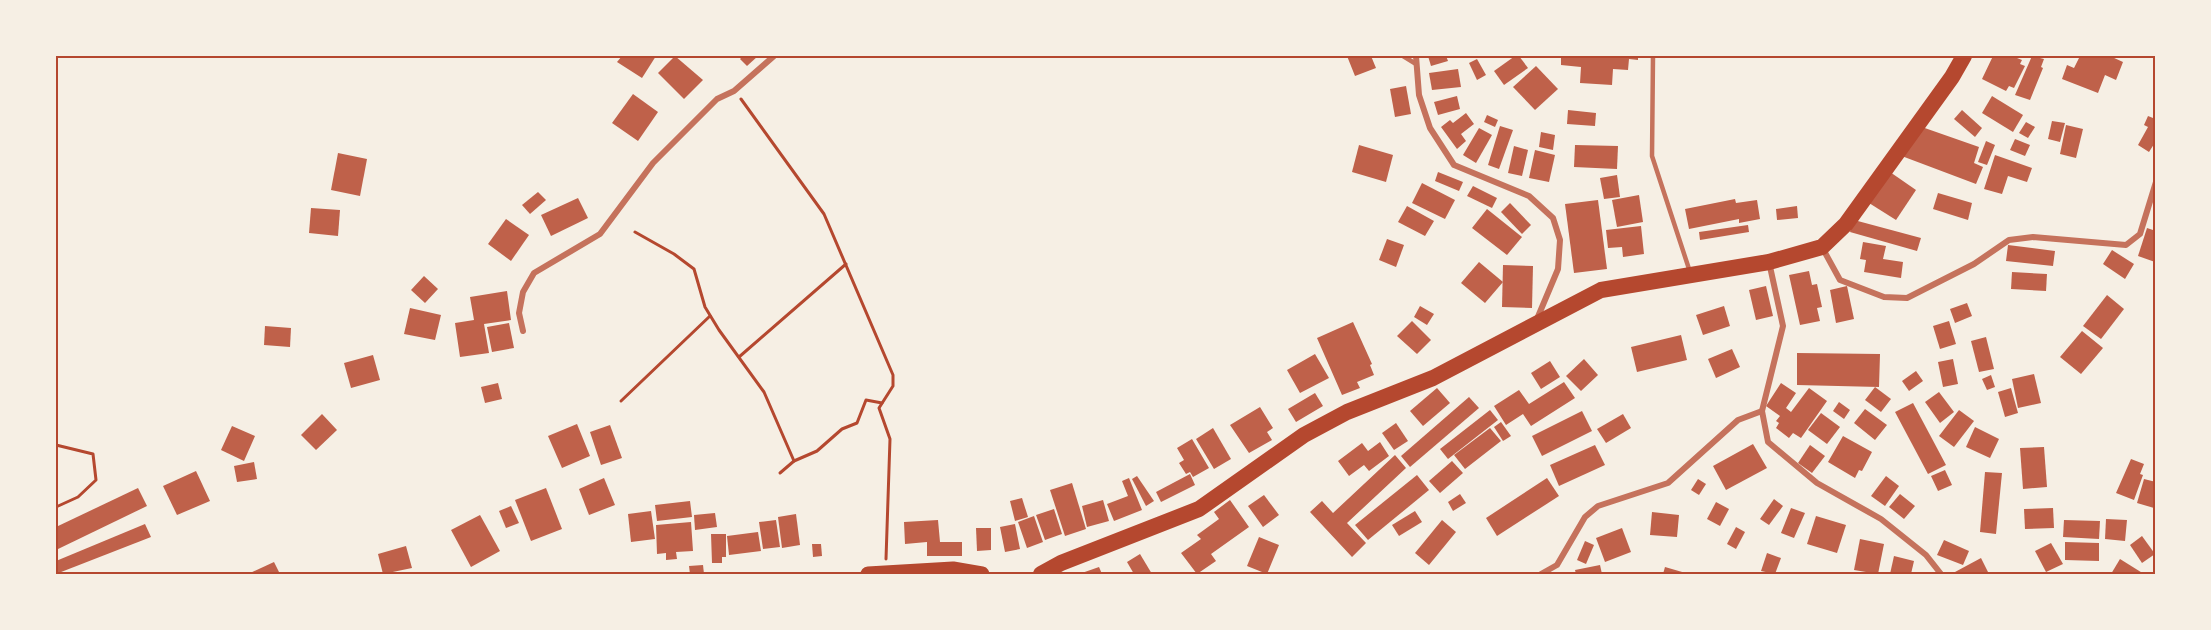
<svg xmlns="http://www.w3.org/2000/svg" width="2211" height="630" viewBox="0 0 2211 630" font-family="'Open Sans',sans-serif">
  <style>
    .building { fill: #bf614a }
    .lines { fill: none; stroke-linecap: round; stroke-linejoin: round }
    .path { stroke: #b5482f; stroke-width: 3 }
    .service { stroke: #c5725c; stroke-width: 4.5 }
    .minor { stroke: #c5725c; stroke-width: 6 }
    .primary { stroke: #b5482f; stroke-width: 15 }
    .trunk { stroke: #b5482f; stroke-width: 16 }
    .neatline { fill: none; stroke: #b5482f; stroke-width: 2 }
  </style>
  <rect width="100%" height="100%" fill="#f6efe4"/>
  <!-- building -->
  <g class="building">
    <path d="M 622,56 L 656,56 L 642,78 L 617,62 Z"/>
    <path d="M 675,56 L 703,80 L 684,99 L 658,73 Z"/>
    <path d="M 743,56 L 758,56 L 747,66 L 740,59 Z"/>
    <path d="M 1347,56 L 1371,56 L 1376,68 L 1355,76 Z"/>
    <path d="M 1428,56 L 1446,56 L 1448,61 L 1431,66 Z"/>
    <path d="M 1515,56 L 1519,56 L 1528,68 L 1504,85 L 1494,71 Z"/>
    <path d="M 1561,56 L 1638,56 L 1638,60 L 1629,59 L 1628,70 L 1613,69 L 1612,85 L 1580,83 L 1581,67 L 1561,65 Z"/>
    <path d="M 1993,56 L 2012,56 L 2022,60 L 2020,64 L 2025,66 L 2014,88 L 2009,86 L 2006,91 L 1982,79 Z"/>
    <path d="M 2032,56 L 2044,59 L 2041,67 L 2043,68 L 2030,100 L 2015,95 Z"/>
    <path d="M 2080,56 L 2112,56 L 2112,57 L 2123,62 L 2116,80 L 2105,75 L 2098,93 L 2062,79 L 2067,65 L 2074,68 Z"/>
    <path d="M 1477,59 L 1486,75 L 1477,80 L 1469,63 Z"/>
    <path d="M 1536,66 L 1558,89 L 1535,110 L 1513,87 Z"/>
    <path d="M 1458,69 L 1461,87 L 1432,90 L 1429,73 Z"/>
    <path d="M 1406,86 L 1411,114 L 1395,117 L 1390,89 Z"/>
    <path d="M 633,94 L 658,112 L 638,141 L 612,123 Z"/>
    <path d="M 1457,96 L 1460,109 L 1438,115 L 1434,102 Z"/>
    <path d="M 1992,96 L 2023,115 L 2013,132 L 1982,113 Z"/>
    <path d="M 1568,110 L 1596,113 L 1595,126 L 1567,124 Z"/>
    <path d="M 1962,110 L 1982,128 L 1975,137 L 1954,119 Z"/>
    <path d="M 1466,113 L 1474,124 L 1461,134 L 1466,141 L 1457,149 L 1441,127 L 1450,120 L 1453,123 Z"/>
    <path d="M 1487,115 L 1498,120 L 1495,127 L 1484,122 Z"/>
    <path d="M 2148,116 L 2153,118 L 2156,117 L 2156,141 L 2149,152 L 2138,145 L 2148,127 L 2144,125 Z"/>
    <path d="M 2052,121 L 2065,123 L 2060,142 L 2048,139 Z"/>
    <path d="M 2026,122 L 2035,127 L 2028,138 L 2019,133 Z"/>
    <path d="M 2066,125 L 2083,129 L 2076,158 L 2060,154 Z"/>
    <path d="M 1500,126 L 1513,130 L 1499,169 L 1488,165 Z"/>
    <path d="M 1919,126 L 1979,147 L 1974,163 L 1983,167 L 1976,184 L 1899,155 Z"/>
    <path d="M 1479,128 L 1492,135 L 1476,163 L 1463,155 Z"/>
    <path d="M 1541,132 L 1555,135 L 1553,150 L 1539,147 Z"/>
    <path d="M 2015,139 L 2030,145 L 2025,156 L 2010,150 Z"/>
    <path d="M 1986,141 L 1995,145 L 1987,165 L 1978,162 Z"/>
    <path d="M 1359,145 L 1393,155 L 1386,182 L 1352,172 Z"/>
    <path d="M 1575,145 L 1618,146 L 1617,169 L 1574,167 Z"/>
    <path d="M 1514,146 L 1528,150 L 1522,176 L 1508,173 Z"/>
    <path d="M 1535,150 L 1555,155 L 1549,182 L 1529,178 Z"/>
    <path d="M 338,153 L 367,159 L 360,196 L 331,190 Z"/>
    <path d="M 1995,155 L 2032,168 L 2027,182 L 2008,176 L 2002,194 L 1984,189 Z"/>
    <path d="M 1438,172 L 1463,182 L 1459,191 L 1435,181 Z"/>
    <path d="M 1890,172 L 1916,190 L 1896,220 L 1869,203 Z"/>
    <path d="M 1617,175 L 1620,197 L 1604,199 L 1600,178 Z"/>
    <path d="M 1422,183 L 1455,200 L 1445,219 L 1412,203 Z"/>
    <path d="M 1473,186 L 1497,198 L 1492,208 L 1467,196 Z"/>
    <path d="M 538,192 L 546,200 L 530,214 L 522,205 Z"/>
    <path d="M 1938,193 L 1972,203 L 1968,220 L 1933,209 Z"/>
    <path d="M 1639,195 L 1643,222 L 1617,227 L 1612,200 Z"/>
    <path d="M 578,198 L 588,218 L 551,236 L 541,215 Z"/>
    <path d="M 1735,199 L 1736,203 L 1757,200 L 1760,219 L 1739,223 L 1739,219 L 1689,229 L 1685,209 Z"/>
    <path d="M 1598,200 L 1607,269 L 1574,273 L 1565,204 Z"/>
    <path d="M 1510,203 L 1531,225 L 1522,234 L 1501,212 Z"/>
    <path d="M 1407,206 L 1434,221 L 1425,236 L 1398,222 Z"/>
    <path d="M 1797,206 L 1798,218 L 1777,220 L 1776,209 Z"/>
    <path d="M 311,208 L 340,210 L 338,236 L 309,233 Z"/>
    <path d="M 1487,209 L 1522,237 L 1507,255 L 1472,228 Z"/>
    <path d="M 506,219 L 529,235 L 511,261 L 488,244 Z"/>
    <path d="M 1854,220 L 1921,238 L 1917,251 L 1850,232 Z"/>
    <path d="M 1748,225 L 1749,232 L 1700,240 L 1699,232 Z"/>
    <path d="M 1641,226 L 1644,254 L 1623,257 L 1622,247 L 1608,248 L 1606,230 Z"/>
    <path d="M 2147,228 L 2156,231 L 2155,262 L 2138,256 Z"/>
    <path d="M 1387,239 L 1404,245 L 1396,267 L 1379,260 Z"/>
    <path d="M 1863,242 L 1886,246 L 1883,259 L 1903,262 L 1901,278 L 1864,272 L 1866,260 L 1860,259 Z"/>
    <path d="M 2008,245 L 2055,251 L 2053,266 L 2006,261 Z"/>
    <path d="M 2112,250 L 2134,264 L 2125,279 L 2103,264 Z"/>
    <path d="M 1479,262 L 1503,282 L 1485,303 L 1461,283 Z"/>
    <path d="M 1503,265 L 1533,266 L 1532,308 L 1502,307 Z"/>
    <path d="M 1809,271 L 1812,285 L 1817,284 L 1822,307 L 1817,308 L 1820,321 L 1800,325 L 1789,275 Z"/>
    <path d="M 2012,272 L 2047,274 L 2046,291 L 2011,289 Z"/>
    <path d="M 424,276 L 438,289 L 425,303 L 411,290 Z"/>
    <path d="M 1766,286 L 1773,316 L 1756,320 L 1749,290 Z"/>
    <path d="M 1847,286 L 1854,319 L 1836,323 L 1830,290 Z"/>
    <path d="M 507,291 L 511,320 L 484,324 L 489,353 L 460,357 L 455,323 L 474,320 L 470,297 Z"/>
    <path d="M 2107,295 L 2124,309 L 2101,339 L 2083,326 Z"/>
    <path d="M 1967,303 L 1972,316 L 1955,323 L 1950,309 Z"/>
    <path d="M 1420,306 L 1434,314 L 1427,325 L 1414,317 Z"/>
    <path d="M 1724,306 L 1730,326 L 1703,335 L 1696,315 Z"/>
    <path d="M 410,308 L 441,315 L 435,340 L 404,334 Z"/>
    <path d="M 1412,321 L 1431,340 L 1417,354 L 1397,336 Z"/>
    <path d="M 1949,321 L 1956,344 L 1940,349 L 1933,326 Z"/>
    <path d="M 1353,322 L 1372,364 L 1370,365 L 1374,375 L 1357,382 L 1360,388 L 1342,395 L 1317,338 Z"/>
    <path d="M 509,323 L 514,348 L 492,352 L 487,327 Z"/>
    <path d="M 265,326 L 291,328 L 290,347 L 264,345 Z"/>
    <path d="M 2082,331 L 2103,348 L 2081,374 L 2060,357 Z"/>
    <path d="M 1681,335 L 1687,360 L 1637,372 L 1631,347 Z"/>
    <path d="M 1986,337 L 1994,369 L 1979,372 L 1971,341 Z"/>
    <path d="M 1732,349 L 1740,367 L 1716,378 L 1708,359 Z"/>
    <path d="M 1797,353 L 1880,354 L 1879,387 L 1797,385 Z"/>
    <path d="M 1315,354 L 1329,378 L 1300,393 L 1287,370 Z"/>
    <path d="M 373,355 L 380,380 L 351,388 L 344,363 Z"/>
    <path d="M 1584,359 L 1598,375 L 1581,391 L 1566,376 Z"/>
    <path d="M 1953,359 L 1958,384 L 1943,387 L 1938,362 Z"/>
    <path d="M 1550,361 L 1560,377 L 1541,389 L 1531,373 Z"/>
    <path d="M 1916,371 L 1923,381 L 1909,391 L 1902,381 Z"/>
    <path d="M 2034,374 L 2041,403 L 2018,408 L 2012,379 Z"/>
    <path d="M 1991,375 L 1995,387 L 1987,390 L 1982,379 Z"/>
    <path d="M 1564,382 L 1575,398 L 1531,426 L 1523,414 L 1506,425 L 1494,406 L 1519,390 L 1529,404 Z"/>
    <path d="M 498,383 L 502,399 L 485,403 L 481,387 Z"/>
    <path d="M 1781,383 L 1796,393 L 1786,408 L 1791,412 L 1809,388 L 1827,401 L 1801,438 L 1793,433 L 1789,438 L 1776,428 L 1779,423 L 1776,421 L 1780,416 L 1766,406 Z"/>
    <path d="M 1875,387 L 1891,399 L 1881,412 L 1865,400 Z"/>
    <path d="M 1437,388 L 1450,403 L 1423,426 L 1410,411 Z"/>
    <path d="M 2011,388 L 2018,413 L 2005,417 L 1998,392 Z"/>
    <path d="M 1939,392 L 1954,412 L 1940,423 L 1925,402 Z"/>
    <path d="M 1315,393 L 1323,406 L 1296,422 L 1288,409 Z"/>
    <path d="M 1469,397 L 1479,408 L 1410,467 L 1401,456 Z"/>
    <path d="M 1839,402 L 1850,410 L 1844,419 L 1833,411 Z"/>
    <path d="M 1913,403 L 1946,465 L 1928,474 L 1895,412 Z"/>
    <path d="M 1260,407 L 1273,428 L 1267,432 L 1272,440 L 1249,453 L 1230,425 Z"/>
    <path d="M 1865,409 L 1887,425 L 1875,440 L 1854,423 Z"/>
    <path d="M 1490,410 L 1498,420 L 1448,459 L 1440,449 Z"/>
    <path d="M 1959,410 L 1974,421 L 1954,447 L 1939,436 Z"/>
    <path d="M 1582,411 L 1592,431 L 1542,456 L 1532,436 Z"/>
    <path d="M 1821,413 L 1840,427 L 1827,444 L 1808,430 Z"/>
    <path d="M 322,414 L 337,430 L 316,450 L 301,435 Z"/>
    <path d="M 1623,414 L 1631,428 L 1606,443 L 1597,429 Z"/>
    <path d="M 1501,422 L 1511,436 L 1503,441 L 1494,427 Z"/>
    <path d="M 1396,423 L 1408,441 L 1394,450 L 1382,433 Z"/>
    <path d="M 577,424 L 590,456 L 562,468 L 548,436 Z"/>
    <path d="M 610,425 L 622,458 L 601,465 L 590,432 Z"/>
    <path d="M 232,426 L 255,436 L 244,461 L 221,450 Z"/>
    <path d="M 1975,427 L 1999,439 L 1990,458 L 1966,447 Z"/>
    <path d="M 1213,428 L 1231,459 L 1214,469 L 1196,439 Z"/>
    <path d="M 1490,428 L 1501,441 L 1465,469 L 1454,455 Z"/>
    <path d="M 1843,436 L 1872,452 L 1862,471 L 1859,470 L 1855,478 L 1828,462 Z"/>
    <path d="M 1192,439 L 1209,468 L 1193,477 L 1190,472 L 1186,474 L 1179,463 L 1184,460 L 1177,448 Z"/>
    <path d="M 1380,442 L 1389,456 L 1369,471 L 1364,465 L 1349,476 L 1338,461 L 1362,443 L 1368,451 Z"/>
    <path d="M 1753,444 L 1767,468 L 1726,490 L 1713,466 Z"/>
    <path d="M 1595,445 L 1605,465 L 1559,486 L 1550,465 Z"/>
    <path d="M 1810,445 L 1825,456 L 1812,473 L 1798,463 Z"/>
    <path d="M 2044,447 L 2047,487 L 2023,489 L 2020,448 Z"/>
    <path d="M 1395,455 L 1406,468 L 1347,523 L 1366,543 L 1352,557 L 1310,512 L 1322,501 L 1333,513 Z"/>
    <path d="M 2131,459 L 2144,464 L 2140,474 L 2143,475 L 2134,500 L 2116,493 Z"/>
    <path d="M 1452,461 L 1463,473 L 1440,493 L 1429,481 Z"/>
    <path d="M 254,462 L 257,479 L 237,482 L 234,466 Z"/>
    <path d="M 1945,470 L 1952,485 L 1938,491 L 1931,476 Z"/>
    <path d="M 196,471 L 210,501 L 177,515 L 163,486 Z"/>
    <path d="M 1985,472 L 2002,473 L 1996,534 L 1980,532 Z"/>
    <path d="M 1190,474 L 1195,485 L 1161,502 L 1156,492 Z"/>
    <path d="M 1417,475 L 1429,490 L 1368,540 L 1355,525 Z"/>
    <path d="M 1137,476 L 1154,501 L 1146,506 L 1132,479 Z"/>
    <path d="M 1886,476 L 1899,486 L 1885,506 L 1871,496 Z"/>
    <path d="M 604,478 L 615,505 L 589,515 L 579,489 Z"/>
    <path d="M 1129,478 L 1142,510 L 1114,521 L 1107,504 L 1128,496 L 1122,481 Z"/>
    <path d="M 1547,478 L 1559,496 L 1497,536 L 1486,518 Z"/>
    <path d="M 1698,479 L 1706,484 L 1699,495 L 1691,490 Z"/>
    <path d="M 2144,479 L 2156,482 L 2154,508 L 2137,503 Z"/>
    <path d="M 1072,483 L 1086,529 L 1065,536 L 1050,490 Z"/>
    <path d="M 138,488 L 147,506 L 56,550 L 56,527 Z"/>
    <path d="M 546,488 L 562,529 L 531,541 L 515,500 Z"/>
    <path d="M 1460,494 L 1466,503 L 1453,511 L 1448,502 Z"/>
    <path d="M 1900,494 L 1915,506 L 1904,519 L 1889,507 Z"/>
    <path d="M 1264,495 L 1279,515 L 1263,527 L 1248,506 Z"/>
    <path d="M 1022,498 L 1028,517 L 1015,521 L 1010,501 Z"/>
    <path d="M 1774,499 L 1783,506 L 1769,525 L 1760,519 Z"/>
    <path d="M 1103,500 L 1109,521 L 1087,527 L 1082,506 Z"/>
    <path d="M 1230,500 L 1249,527 L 1211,554 L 1216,561 L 1197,574 L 1181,553 L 1201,539 L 1197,535 L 1219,519 L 1214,512 Z"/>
    <path d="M 690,501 L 692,517 L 657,521 L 655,505 Z"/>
    <path d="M 1716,502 L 1729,509 L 1720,526 L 1707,519 Z"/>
    <path d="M 511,506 L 519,523 L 506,528 L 499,511 Z"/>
    <path d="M 1791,508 L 1805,513 L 1794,538 L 1781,533 Z"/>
    <path d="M 2053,508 L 2054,528 L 2025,529 L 2024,509 Z"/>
    <path d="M 1054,509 L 1062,534 L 1045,540 L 1036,515 Z"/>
    <path d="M 651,511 L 655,539 L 631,542 L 628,514 Z"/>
    <path d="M 1415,511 L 1422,522 L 1399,536 L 1392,525 Z"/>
    <path d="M 1652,512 L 1679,515 L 1677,537 L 1650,535 Z"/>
    <path d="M 715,513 L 717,527 L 695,530 L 694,515 Z"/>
    <path d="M 796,514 L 800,545 L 782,548 L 778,517 Z"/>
    <path d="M 480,515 L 500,551 L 471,567 L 451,530 Z"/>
    <path d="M 1034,516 L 1043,542 L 1027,548 L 1018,522 Z"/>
    <path d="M 1816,516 L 1846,525 L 1837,553 L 1807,544 Z"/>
    <path d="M 2106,519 L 2127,520 L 2125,541 L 2105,539 Z"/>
    <path d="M 776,520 L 780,547 L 763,549 L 759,522 Z"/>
    <path d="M 938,520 L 940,542 L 962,542 L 962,556 L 927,556 L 927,542 L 905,544 L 904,522 Z"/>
    <path d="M 1442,520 L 1456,532 L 1429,565 L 1415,553 Z"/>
    <path d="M 2064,520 L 2100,521 L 2099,539 L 2063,537 Z"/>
    <path d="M 691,522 L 693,551 L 676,552 L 677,559 L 666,560 L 666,553 L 657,554 L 656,525 Z"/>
    <path d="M 145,524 L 151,537 L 56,574 L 56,561 Z"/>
    <path d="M 1015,524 L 1020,549 L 1005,552 L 1000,527 Z"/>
    <path d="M 1736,527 L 1745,532 L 1736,549 L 1727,544 Z"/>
    <path d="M 976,528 L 991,528 L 991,550 L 977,551 Z"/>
    <path d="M 1622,528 L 1631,552 L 1605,562 L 1596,538 Z"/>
    <path d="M 758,532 L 761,551 L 729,555 L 727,536 Z"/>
    <path d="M 711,534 L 726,534 L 726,557 L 722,557 L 722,563 L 712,563 Z"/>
    <path d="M 2142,536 L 2155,554 L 2142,563 L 2130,545 Z"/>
    <path d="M 1259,537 L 1279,545 L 1267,574 L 1247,566 Z"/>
    <path d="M 1860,539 L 1884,544 L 1878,574 L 1854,570 Z"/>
    <path d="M 1944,540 L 1969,551 L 1963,565 L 1937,555 Z"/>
    <path d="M 1585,541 L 1594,545 L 1586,564 L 1577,560 Z"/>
    <path d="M 2065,542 L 2099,543 L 2099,561 L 2065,560 Z"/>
    <path d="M 2051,543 L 2063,564 L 2046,572 L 2035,551 Z"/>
    <path d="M 812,544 L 821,544 L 822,556 L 813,557 Z"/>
    <path d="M 406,546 L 412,568 L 383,574 L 378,554 Z"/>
    <path d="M 1767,553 L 1781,558 L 1775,574 L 1761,571 Z"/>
    <path d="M 1140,554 L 1152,574 L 1134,574 L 1127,562 Z"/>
    <path d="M 1894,556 L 1914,561 L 1911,574 L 1890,574 Z"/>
    <path d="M 1981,558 L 1989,574 L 1956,574 L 1955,572 Z"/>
    <path d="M 2120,559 L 2144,574 L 2111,574 Z"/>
    <path d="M 274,562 L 280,574 L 248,574 Z"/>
    <path d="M 703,565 L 704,574 L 690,574 L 689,566 Z"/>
    <path d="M 1600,565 L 1602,574 L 1576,574 L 1575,570 Z"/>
    <path d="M 1099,567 L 1102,574 L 1079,574 Z"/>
    <path d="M 1665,567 L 1689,574 L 1663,574 Z"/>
  </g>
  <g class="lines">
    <!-- path -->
    <g class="path">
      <path d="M 741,99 L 824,214 L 893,375 L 893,386 L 879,408 L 890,439 L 886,559"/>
      <path d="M 635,232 L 674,254 L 694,269 L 705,307 L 719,330 L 764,392 L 794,461"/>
      <path d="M 739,357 L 846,264"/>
      <path d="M 621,401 L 710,316"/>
      <path d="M 56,445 L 93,454 L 96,480 L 78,497 L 56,507"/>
      <path d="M 780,473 L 794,461 L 817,451 L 842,429 L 857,423 L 866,400 L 882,403"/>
    </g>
    <!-- service -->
    <g class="service">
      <path d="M 1403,56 L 1416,64"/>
      <path d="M 1653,56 L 1652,156 L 1690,272"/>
    </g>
    <!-- minor -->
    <g class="minor">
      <path d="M 1416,56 L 1419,95 L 1430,128 L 1454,165 L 1529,196 L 1553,218 L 1560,240 L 1558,269 L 1537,319"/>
      <path d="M 1823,249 L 1840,280 L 1884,297 L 1907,298 L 1974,264 L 2009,240 L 2033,237 L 2126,245 L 2140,234 L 2156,182"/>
      <path d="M 1769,262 L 1783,326 L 1762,411 L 1768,442 L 1817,483 L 1881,519 L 1926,555 L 1941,574"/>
      <path d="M 523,331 L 519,313 L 523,292 L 534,273 L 600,234 L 653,163 L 717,99 L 734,91 L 774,56"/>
      <path d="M 1541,574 L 1557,565 L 1585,517 L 1598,506 L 1668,483 L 1738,420 L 1762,411"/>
    </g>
    <!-- primary -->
    <path class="primary" d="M 868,574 L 953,569 L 982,574"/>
    <!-- trunk -->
    <path class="trunk" d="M 1041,574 L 1061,563 L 1199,509 L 1304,435 L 1347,412 L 1433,378 L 1601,290 L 1769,262 L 1822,247 L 1846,224 L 1952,77 L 1964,56"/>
  </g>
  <!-- border -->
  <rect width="2211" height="630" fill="none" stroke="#f6efe4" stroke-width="114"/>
  <rect x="57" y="57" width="2097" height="516" class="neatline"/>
</svg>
